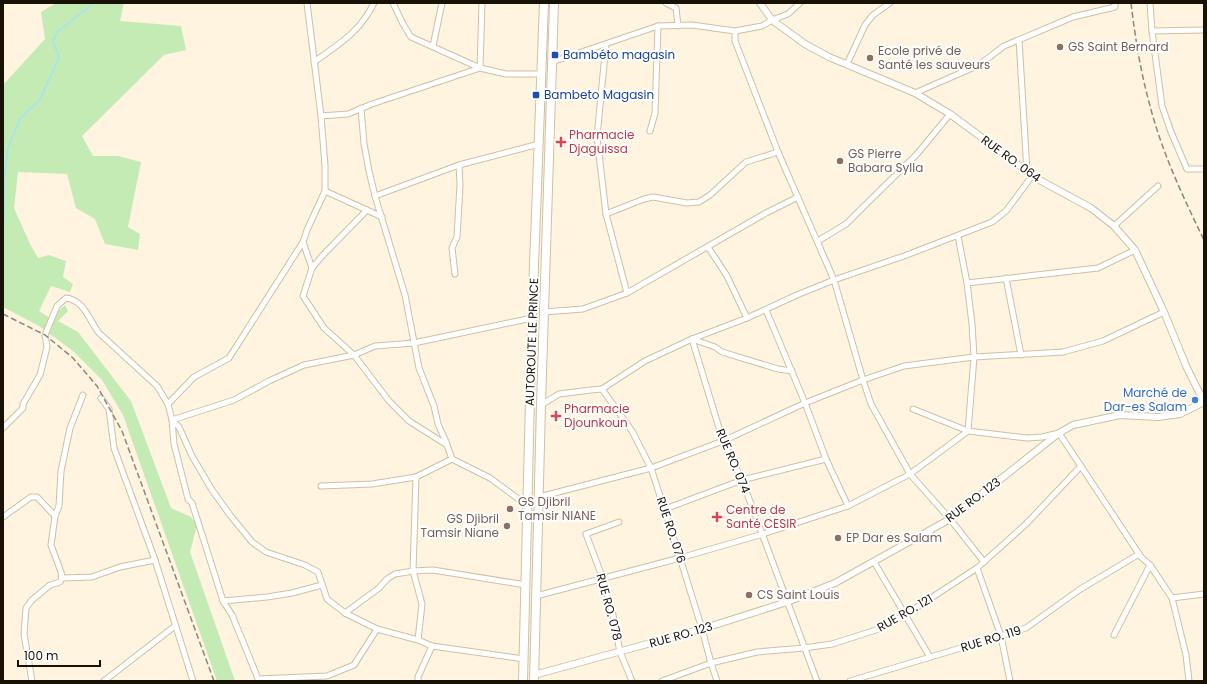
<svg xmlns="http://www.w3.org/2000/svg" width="1207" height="684" viewBox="0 0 1207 684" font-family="Poppins,sans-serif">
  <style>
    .green { fill: #c5ebb4 }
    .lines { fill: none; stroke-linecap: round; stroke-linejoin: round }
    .stream { stroke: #9fe4fc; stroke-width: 1.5 }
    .minor-casing { stroke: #d0c0a1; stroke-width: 7 }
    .tertiary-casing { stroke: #d0c0a1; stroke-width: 8 }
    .primary-casing { stroke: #d0c0a1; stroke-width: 10 }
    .minor { stroke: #fff; stroke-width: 5 }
    .tertiary { stroke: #fff; stroke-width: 6 }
    .primary { stroke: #fff; stroke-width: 8 }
    .rail { stroke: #8f8777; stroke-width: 1.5; stroke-dasharray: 6 3; stroke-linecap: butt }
    .education-dot { fill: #8d6e63; stroke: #fff; stroke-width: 1.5 }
    .transit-dot { fill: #1a4fb4; stroke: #fff; stroke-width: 1.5 }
    .health-dot { fill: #e0444e; stroke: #fff; stroke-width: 1.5 }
    .shop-dot { fill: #3f7fe0; stroke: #fff; stroke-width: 1.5 }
    .labels { text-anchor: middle; stroke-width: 4; stroke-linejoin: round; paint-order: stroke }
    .education-label { font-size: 12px; fill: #785e54; stroke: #fff; text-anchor: start }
    .transit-label { font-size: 12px; fill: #164399; stroke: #fff; text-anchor: start }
    .health-label { font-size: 12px; fill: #be3a42; stroke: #fff; text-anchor: start }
    .street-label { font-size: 12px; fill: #171106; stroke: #fff }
    .shop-label { font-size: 12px; fill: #366cbe; stroke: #fff; text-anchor: end }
  </style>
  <rect width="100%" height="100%" fill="#fef4e0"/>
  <!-- green -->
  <path class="green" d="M 56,3 L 124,3 L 120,21 L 181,26 L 186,50 L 164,55 L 82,136 L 93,156 L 118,156 L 141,162 L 128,227 L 140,234 L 138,250 L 105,244 L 95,219 L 76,208 L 67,174 L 18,172 L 14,208 L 30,244 L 38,258 L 49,255 L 66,261 L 63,277 L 73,284 L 70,292 L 51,286 L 39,311 L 50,318 L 65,305 L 68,311 L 58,321 L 78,332 L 131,401 L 171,508 L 191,517 L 197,525 L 190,552 L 235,681 L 217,681 L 123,415 L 102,380 L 73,351 L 39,326 L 3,307 L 3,85 L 45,39 L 41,12 Z"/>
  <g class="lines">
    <!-- stream -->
    <path class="stream" d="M 3,227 L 4,223 L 4,180 L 8,147 L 21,117 L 39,101 L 59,58 L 53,41 L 57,32 L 94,3"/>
    <!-- minor casing -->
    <g class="minor-casing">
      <g id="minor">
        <path d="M 307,3 L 321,116 L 325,165 L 325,191 L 307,230 L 303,242 L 312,268"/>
        <path d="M 393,3 L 403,24 L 411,37 L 480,68 L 506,74 L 541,74"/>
        <path d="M 666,3 L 676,8 L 678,26"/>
        <path d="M 1150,3 L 1152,31 L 1162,106 L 1171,132 L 1187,169 L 1204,169"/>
        <path d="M 735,31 L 735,41 L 778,152 L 834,280 L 863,380 L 871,404 L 910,474 L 950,519 L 984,562"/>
        <path d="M 1152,31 L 1204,30"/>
        <path d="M 1019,40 L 1027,171"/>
        <path d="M 606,44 L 597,137 L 606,214 L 627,293"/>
        <path d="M 433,46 L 442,3"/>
        <path d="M 314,62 C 339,44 360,32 374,3"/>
        <path d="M 552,62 L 658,26 L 692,25 L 735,31 L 762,26 L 772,20 L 788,14 L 800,3"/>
        <path d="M 847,64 L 865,25 L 873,15 L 890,3"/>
        <path d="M 915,93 L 979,65 L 1004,46 L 1073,17 L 1115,7 L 1115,3"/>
        <path d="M 361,108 L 364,144 L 369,171 L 375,196 L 405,295 L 419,368 L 434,406 L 438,424 L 447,444"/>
        <path d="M 321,116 L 348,114 L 372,104 L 480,68 L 482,3"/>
        <path d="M 650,131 L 655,113 L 658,26"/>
        <path d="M 325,191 L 382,217"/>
        <path d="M 375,196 L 459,165 L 539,144"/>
        <path d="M 367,210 L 323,255 L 312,268 L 303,296 L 324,328 L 354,355 L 389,401 L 409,421 L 447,445 L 452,459 L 490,478 L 528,506"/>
        <path d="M 606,214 L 644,199 L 653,197 L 687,203 L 699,202 L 710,195 L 746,162 L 778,152"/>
        <path d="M 1114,226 L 1158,186"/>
        <path d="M 958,236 L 967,283 L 1098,268 L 1135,250"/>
        <path d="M 818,241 L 846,224 L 917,154 L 950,114"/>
        <path d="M 708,247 L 727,276 L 747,318"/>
        <path d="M 455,274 L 452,248 L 457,237 L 460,185 L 459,165"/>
        <path d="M 1006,278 L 1021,355"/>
        <path d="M 766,310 L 805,403 L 826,459 L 848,506"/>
        <path d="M 544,312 L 583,309 L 627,293 L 766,213 L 798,197"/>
        <path d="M 692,339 L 723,441 L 742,480 L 817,681"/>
        <path d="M 692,339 L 715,347 L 722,352 L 778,369 L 792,371"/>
        <path d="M 602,389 L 632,431 L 651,468 L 680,558 L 702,629 L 711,663 L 717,681"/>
        <path d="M 101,398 L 109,409 L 114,448 L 155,560 L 193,681"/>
        <path d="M 168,404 L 194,377 L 229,358 L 303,242"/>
        <path d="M 541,405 L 559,394 L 591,390 L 602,389 L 645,361 L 692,339 L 747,318 L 797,295 L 834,280 L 904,256 L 992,222 L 1006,211 L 1032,176"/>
        <path d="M 913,409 L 968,431 L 1027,438 L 1042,437 L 1059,433 L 1141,557 L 1150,565 L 1172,598 L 1186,655 L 1189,681"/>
        <path d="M 3,428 L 23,408 L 23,404 L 40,375 L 47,347 L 45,335 L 57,306 L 66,298 C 84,300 89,320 99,333 L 157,386 L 168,404 L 172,420 L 174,444 L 188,499 L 192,503 L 223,601 L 232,615 L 259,681"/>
        <path d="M 416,477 L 413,571 L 433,570 L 526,585"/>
        <path d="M 321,486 L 372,484 L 416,477 L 452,459"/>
        <path d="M 539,497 L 651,468 L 723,441 L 805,403 L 863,380 L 904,366 L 974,357 L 1063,352 L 1103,341 L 1164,312"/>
        <path d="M 665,509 L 742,480 L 826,459"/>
        <path d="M 3,517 L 31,497 L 37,497 L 55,516"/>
        <path d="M 619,522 L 586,534 L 603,579 L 613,615 L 620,652 L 632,681"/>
        <path d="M 874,562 L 930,657"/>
        <path d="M 977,568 L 1001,636 L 1010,681"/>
        <path d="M 62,578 L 92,577 L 120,567 L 155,560"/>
        <path d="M 536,596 L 680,558 L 763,534 L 848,506 L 910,474 L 968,431 L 974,357 L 972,324 L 967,283"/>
        <path d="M 1172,598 L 1204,594"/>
        <path d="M 223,601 L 267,597 L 292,593 L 322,585"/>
        <path d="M 345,613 L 379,588 L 387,579 L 395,574 L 413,571 L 422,604 L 418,640"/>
        <path d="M 1114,635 L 1150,565"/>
        <path d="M 524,659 L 432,646 L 418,640 L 377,629 L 345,613 L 327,599 L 318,572 L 305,565 L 266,552 L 252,542 L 230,515 L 212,490 L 192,456 L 179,427 L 172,420 L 234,400 L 269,381 L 304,365 L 354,355 L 375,346 L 414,343 L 532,318"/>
        <path d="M 258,679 L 327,676 L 354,665 L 377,629"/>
        <path d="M 32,681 L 24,634 L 26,608 L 32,600 L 50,585 L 60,582 L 62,578 L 61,572 L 51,545 L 55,516 L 59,506 L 61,471 L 70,428 L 83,395"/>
        <path d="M 104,681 L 175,626"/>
        <path d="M 418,681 L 418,677 L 432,646"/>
        <path d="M 662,681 L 711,663 L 757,652 L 804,648 L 832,644 L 879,629 L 905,615 L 977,568 L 1026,524 L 1081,466"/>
        <path d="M 850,681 L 1001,636 L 1026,628 L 1079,590 L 1139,554"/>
      </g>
    </g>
    <!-- tertiary casing -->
    <g class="tertiary-casing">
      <g id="tertiary">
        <path d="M 760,3 L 772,20 L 805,44 L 829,57 L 915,93 L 950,114 L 1027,171 L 1032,176 L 1091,208 L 1114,226 L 1135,250 L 1164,312 L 1187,368 L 1204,402"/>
        <path d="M 534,675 L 702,629 L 787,602 L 835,583 L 950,519 L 1059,433 L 1073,425 L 1120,415 L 1158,417 L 1180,414 L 1204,402"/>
      </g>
    </g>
    <!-- primary casing -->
    <g class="primary-casing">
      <g id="primary">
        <path d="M 523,681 L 532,318 L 544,3"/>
        <path d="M 534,681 L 541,405 L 554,3"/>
      </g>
    </g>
    <!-- minor -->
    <use href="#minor" class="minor"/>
    <!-- tertiary -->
    <use href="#tertiary" class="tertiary"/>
    <!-- primary -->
    <use href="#primary" class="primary"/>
    <!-- rail -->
    <g class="rail">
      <path d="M 1131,3 C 1135,36 1140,69 1149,102 C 1161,150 1182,195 1204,240"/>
      <path d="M 3,314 L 45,335 L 73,358 L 97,386 L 122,431 L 214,681"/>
    </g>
  </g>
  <!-- markers -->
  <g class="education-dot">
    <circle cx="1060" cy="47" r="4"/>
    <circle cx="870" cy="58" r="4"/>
    <circle cx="840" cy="161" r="4"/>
    <circle cx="510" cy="509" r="4"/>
    <circle cx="507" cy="526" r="4"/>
    <circle cx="838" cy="538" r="4"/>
    <circle cx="749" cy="595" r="4"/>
  </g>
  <g class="transit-dot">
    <rect x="551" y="51" width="8" height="8" rx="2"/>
    <rect x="532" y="91" width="8" height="8" rx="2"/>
  </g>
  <g class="health-dot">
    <path d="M559 136h4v4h4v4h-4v4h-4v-4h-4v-4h4z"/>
    <path d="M554 410h4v4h4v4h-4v4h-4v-4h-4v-4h4z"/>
    <path d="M715 511h4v4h4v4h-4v4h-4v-4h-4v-4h4z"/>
  </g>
  <circle class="shop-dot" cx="1195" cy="400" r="4"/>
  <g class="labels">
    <!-- education labels -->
    <g class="education-label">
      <text x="1068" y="51">GS Saint Bernard</text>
      <text x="878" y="55">Ecole privé de<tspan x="878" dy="14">Santé les sauveurs</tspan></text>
      <text x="848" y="158">GS Pierre<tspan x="848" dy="14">Babara Sylla</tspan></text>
      <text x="518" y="506">GS Djibril<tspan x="518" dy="14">Tamsir NIANE</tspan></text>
      <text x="499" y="523" text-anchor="end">GS Djibril<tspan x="499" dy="14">Tamsir Niane</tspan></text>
      <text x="846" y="542">EP Dar es Salam</text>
      <text x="757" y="599">CS Saint Louis</text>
    </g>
    <!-- transit labels -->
    <g class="transit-label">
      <text x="563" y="59">Bambéto magasin</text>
      <text x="544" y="99">Bambeto Magasin</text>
    </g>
    <!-- health labels -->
    <g class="health-label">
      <text x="569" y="139">Pharmacie<tspan x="569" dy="14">Djaguissa</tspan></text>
      <text x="564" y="413">Pharmacie<tspan x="564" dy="14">Djounkoun</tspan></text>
      <text x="726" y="514">Centre de<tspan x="726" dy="14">Santé CESIR</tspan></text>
    </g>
    <!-- street labels -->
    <g class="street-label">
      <text transform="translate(1011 159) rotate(36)" y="4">RUE RO. 064</text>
      <text transform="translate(532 342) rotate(-88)" y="4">AUTOROUTE LE PRINCE</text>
      <text transform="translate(733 461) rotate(67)" y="4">RUE RO. 074</text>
      <text transform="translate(973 500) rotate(-37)" y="4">RUE RO. 123</text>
      <text transform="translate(671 530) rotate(72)" y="4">RUE RO. 076</text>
      <text transform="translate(609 607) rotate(75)" y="4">RUE RO. 078</text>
      <text transform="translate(905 613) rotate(-30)" y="4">RUE RO. 121</text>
      <text transform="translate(681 635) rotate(-16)" y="4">RUE RO. 123</text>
      <text transform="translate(991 639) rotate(-17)" y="4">RUE RO. 119</text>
    </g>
    <!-- shop labels -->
    <g class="shop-label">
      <text x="1187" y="397">Marché de<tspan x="1187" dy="14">Dar-es Salam</tspan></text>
    </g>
  </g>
  <!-- border -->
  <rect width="1207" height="684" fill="none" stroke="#171106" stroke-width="8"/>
  <!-- scale -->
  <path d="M18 660v6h82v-6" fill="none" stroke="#171106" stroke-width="2"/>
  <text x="24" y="660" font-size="12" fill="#171106" stroke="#ffffff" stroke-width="3" paint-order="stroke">100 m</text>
</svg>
